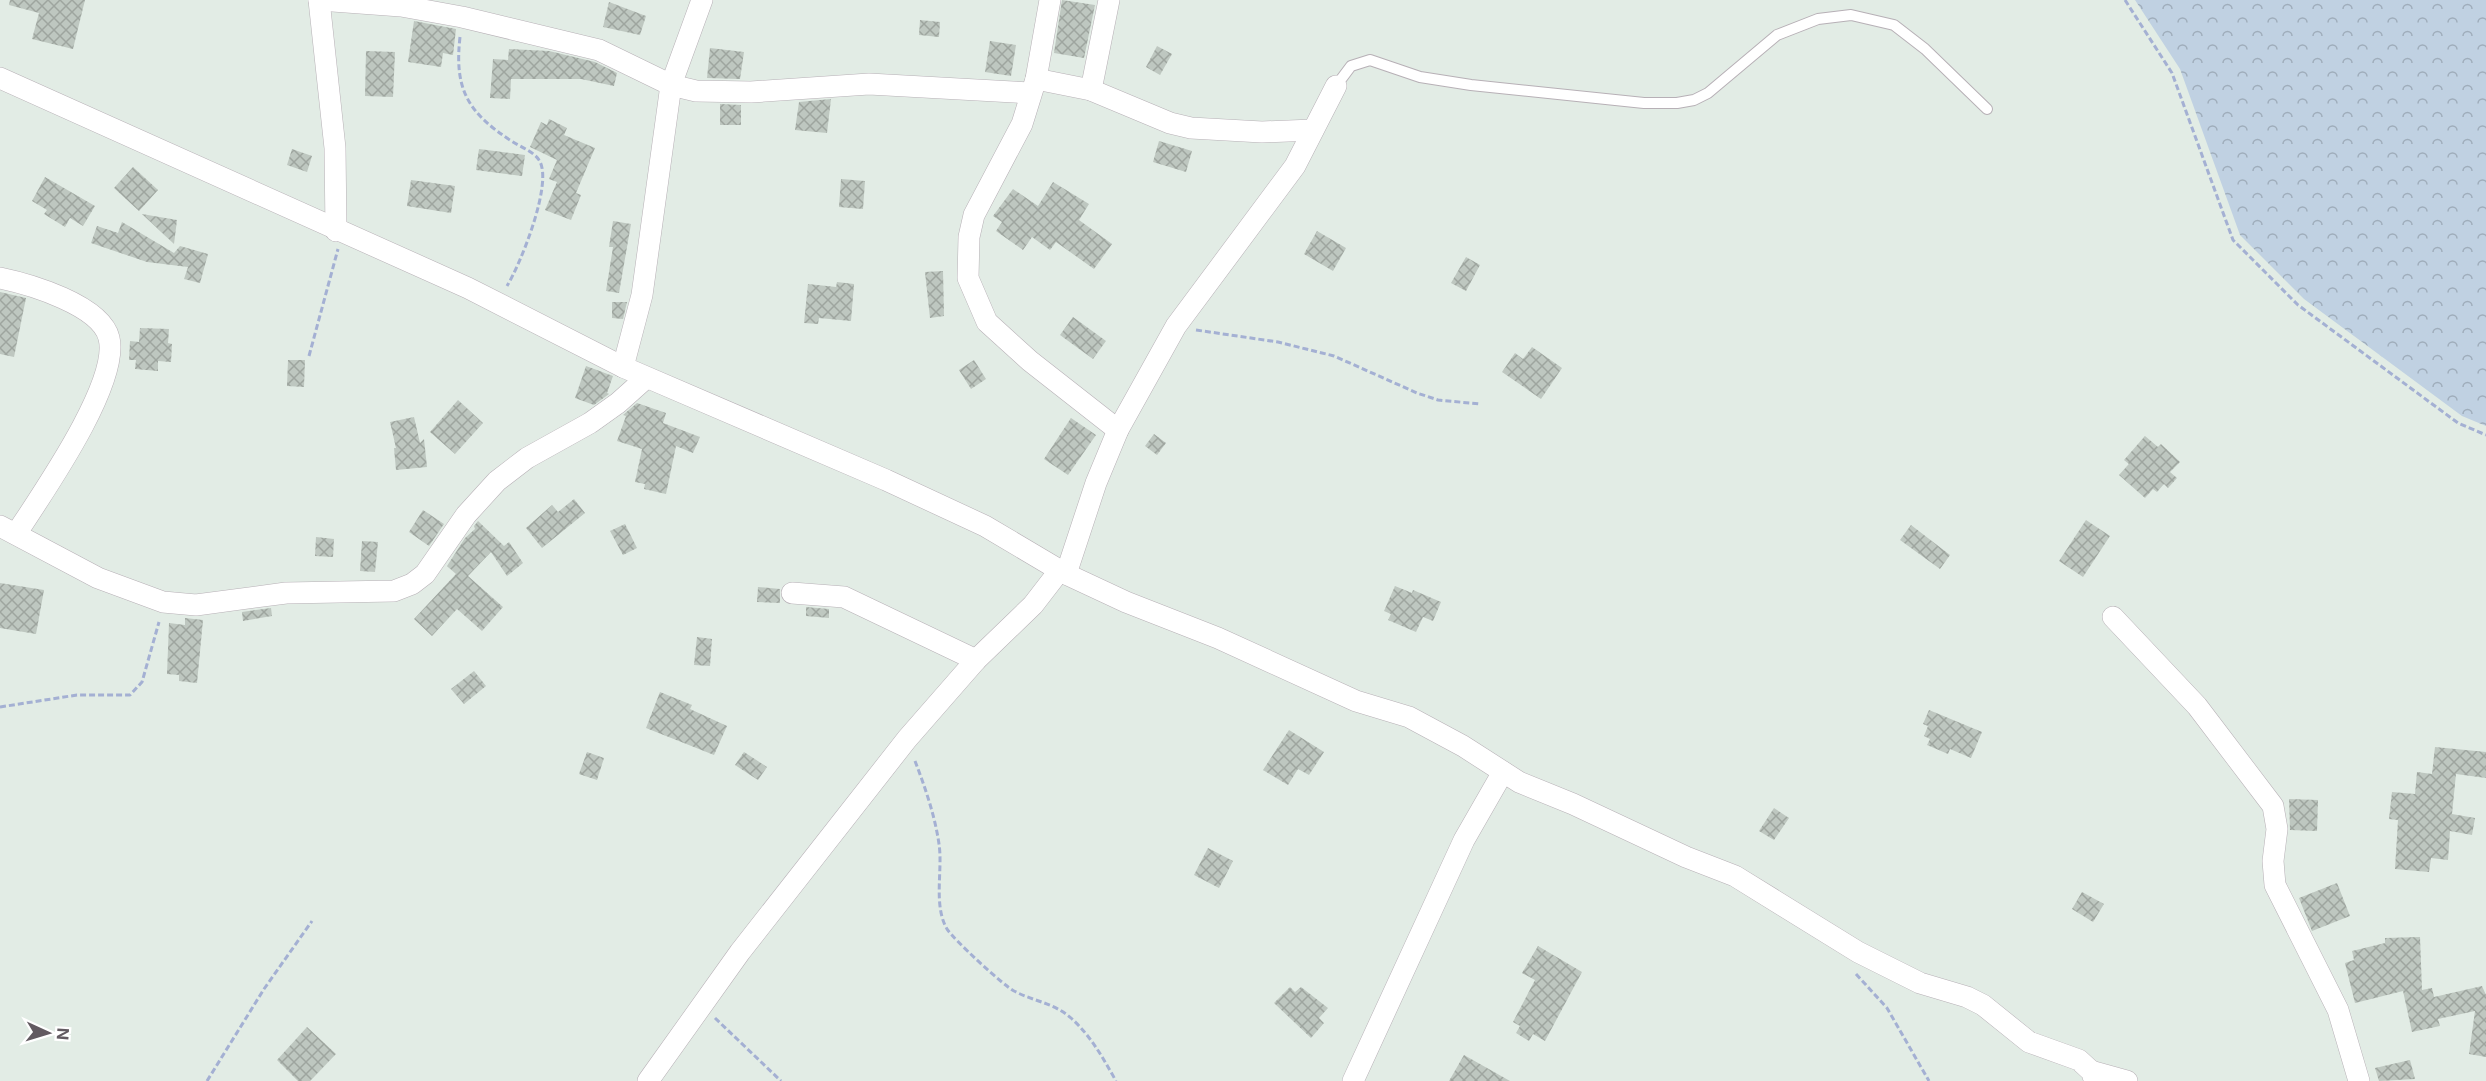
<svg xmlns="http://www.w3.org/2000/svg" width="2486" height="1081" viewBox="0 0 2486 1081" font-family="Inter,sans-serif">
  <style>
    .forest { fill: url(#forest-crowns) }
    .building { fill: url(#building-cross-hatch) }
    .lines { fill: none; stroke-linecap: round; stroke-linejoin: round }
    .lane-casing { stroke: #b7b0b6; stroke-width: 12 }
    .street-casing { stroke: #b7b0b6; stroke-width: 22 }
    .path { stroke: #a4b0d3; stroke-width: 3; stroke-dasharray: 6 3; stroke-linecap: butt }
    .lane { stroke: #fff; stroke-width: 10 }
    .street { stroke: #fff; stroke-width: 21 }
  </style>
  <defs>
    <pattern id="forest-crowns" width="20" height="18" patternUnits="userSpaceOnUse" patternTransform="scale(1.5)"><rect width="20" height="18" fill="#c0d1e2"/><path d="M2 6a3 3 0 1 1 6 0M12 15a3 3 0 1 1 6 0" fill="none" stroke="#9fadbb"/></pattern>
    <pattern id="building-cross-hatch" width="8" height="8" patternUnits="userSpaceOnUse" patternTransform="scale(1.5)"><rect width="8" height="8" fill="#bec7c0"/><path d="M0 0l8 8M0 8l8-8" fill="none" stroke="#9ea59f"/></pattern>
  </defs>
  <rect width="100%" height="100%" fill="#e2ece5"/>
  <!-- forest -->
  <path class="forest" d="M 2135,0 L 2486,0 L 2486,426 L 2462,416 L 2304,299 L 2240,235 L 2180,69 Z"/>
  <!-- building -->
  <g class="building">
    <path d="M 10,0 L 85,0 L 73,49 L 32,39 L 39,13 L 9,5 Z"/>
    <path d="M 1062,0 L 1095,5 L 1084,58 L 1054,53 Z"/>
    <path d="M 609,2 L 646,16 L 640,35 L 603,27 Z"/>
    <path d="M 920,20 L 940,22 L 939,37 L 919,35 Z"/>
    <path d="M 414,21 L 456,29 L 453,55 L 443,53 L 441,67 L 408,62 Z"/>
    <path d="M 990,41 L 1016,45 L 1011,76 L 985,72 Z"/>
    <path d="M 1157,46 L 1172,54 L 1160,75 L 1146,67 Z"/>
    <path d="M 710,48 L 744,52 L 740,79 L 707,78 Z"/>
    <path d="M 509,49 L 549,51 L 595,62 L 617,73 L 614,86 L 581,79 L 511,79 L 510,99 L 490,98 L 493,59 L 508,60 Z"/>
    <path d="M 366,51 L 395,52 L 393,97 L 365,96 Z"/>
    <path d="M 831,99 L 827,133 L 795,130 L 799,102 Z"/>
    <path d="M 720,104 L 741,105 L 741,125 L 720,125 Z"/>
    <path d="M 549,119 L 567,128 L 564,135 L 595,148 L 576,193 L 581,195 L 571,220 L 545,210 L 557,182 L 549,179 L 557,160 L 530,147 L 541,122 L 547,125 Z"/>
    <path d="M 1159,141 L 1192,151 L 1186,172 L 1153,162 Z"/>
    <path d="M 292,149 L 312,156 L 307,172 L 287,165 Z"/>
    <path d="M 479,149 L 525,155 L 522,176 L 476,170 Z"/>
    <path d="M 133,167 L 158,190 L 139,211 L 114,188 Z"/>
    <path d="M 45,177 L 95,206 L 83,226 L 70,218 L 65,227 L 44,214 L 47,210 L 32,201 Z"/>
    <path d="M 841,179 L 865,181 L 863,209 L 839,207 Z"/>
    <path d="M 411,180 L 455,186 L 451,213 L 407,206 Z"/>
    <path d="M 1053,182 L 1089,204 L 1079,220 L 1112,244 L 1094,269 L 1056,242 L 1050,250 L 1032,237 L 1023,250 L 996,231 L 1002,222 L 993,216 L 1013,189 L 1038,206 Z"/>
    <path d="M 142,214 L 177,220 L 174,244 Z"/>
    <path d="M 613,221 L 631,224 L 619,293 L 606,291 L 613,247 L 609,247 Z"/>
    <path d="M 122,222 L 174,253 L 180,246 L 208,254 L 200,283 L 184,279 L 188,267 L 147,262 L 91,243 L 97,226 L 118,233 Z"/>
    <path d="M 1317,231 L 1346,248 L 1333,271 L 1304,254 Z"/>
    <path d="M 1466,257 L 1480,265 L 1466,291 L 1451,283 Z"/>
    <path d="M 943,271 L 944,316 L 930,318 L 925,272 Z"/>
    <path d="M 837,282 L 854,284 L 851,321 L 819,318 L 818,324 L 804,323 L 808,284 L 836,287 Z"/>
    <path d="M 0,292 L 26,298 L 14,357 L 0,354 Z"/>
    <path d="M 612,302 L 627,302 L 623,319 L 612,318 Z"/>
    <path d="M 1073,317 L 1106,341 L 1093,359 L 1060,335 Z"/>
    <path d="M 140,328 L 169,329 L 168,343 L 172,344 L 171,362 L 158,361 L 158,371 L 135,369 L 136,360 L 129,360 L 130,341 L 139,342 Z"/>
    <path d="M 1532,347 L 1562,368 L 1541,399 L 1502,372 L 1515,353 L 1523,359 Z"/>
    <path d="M 288,360 L 305,360 L 304,387 L 287,386 Z"/>
    <path d="M 974,360 L 986,379 L 971,389 L 959,370 Z"/>
    <path d="M 586,366 L 613,376 L 607,393 L 609,394 L 594,405 L 575,398 Z"/>
    <path d="M 458,400 L 483,423 L 455,454 L 430,432 Z"/>
    <path d="M 637,403 L 666,413 L 663,423 L 700,437 L 693,453 L 676,446 L 666,494 L 644,489 L 645,484 L 635,482 L 642,449 L 617,441 L 626,416 L 623,415 Z"/>
    <path d="M 414,417 L 420,443 L 424,439 L 427,467 L 396,470 L 394,448 L 396,448 L 390,422 Z"/>
    <path d="M 1071,418 L 1096,435 L 1068,475 L 1044,459 Z"/>
    <path d="M 1154,434 L 1166,443 L 1157,455 L 1145,446 Z"/>
    <path d="M 2145,436 L 2158,447 L 2161,444 L 2180,462 L 2170,472 L 2177,478 L 2168,488 L 2164,484 L 2157,492 L 2153,489 L 2145,498 L 2119,475 L 2129,464 L 2124,460 Z"/>
    <path d="M 574,499 L 585,513 L 542,548 L 526,528 L 552,505 L 558,512 Z"/>
    <path d="M 423,510 L 444,524 L 429,546 L 409,532 Z"/>
    <path d="M 2086,520 L 2110,536 L 2083,577 L 2059,561 Z"/>
    <path d="M 478,521 L 504,546 L 509,542 L 523,563 L 507,576 L 491,552 L 468,576 L 503,607 L 482,631 L 457,609 L 432,636 L 414,619 L 456,574 L 447,566 L 465,538 L 475,529 L 474,526 Z"/>
    <path d="M 625,524 L 637,548 L 623,555 L 610,531 Z"/>
    <path d="M 1911,525 L 1950,555 L 1940,569 L 1900,540 Z"/>
    <path d="M 316,537 L 334,539 L 333,557 L 315,556 Z"/>
    <path d="M 362,541 L 378,542 L 375,572 L 360,571 Z"/>
    <path d="M 0,583 L 44,590 L 36,634 L 0,628 Z"/>
    <path d="M 1395,586 L 1412,593 L 1413,590 L 1441,602 L 1433,621 L 1423,617 L 1416,632 L 1388,620 L 1391,614 L 1384,611 Z"/>
    <path d="M 758,587 L 780,589 L 780,603 L 757,602 Z"/>
    <path d="M 806,607 L 829,609 L 829,618 L 806,616 Z"/>
    <path d="M 271,608 L 272,616 L 243,621 L 242,612 Z"/>
    <path d="M 185,618 L 203,620 L 197,683 L 179,681 L 179,675 L 167,674 L 169,623 L 185,625 Z"/>
    <path d="M 697,637 L 712,639 L 710,666 L 694,665 Z"/>
    <path d="M 474,671 L 486,686 L 464,704 L 451,689 Z"/>
    <path d="M 660,692 L 692,705 L 690,709 L 727,726 L 714,755 L 646,728 Z"/>
    <path d="M 1929,710 L 1982,732 L 1971,758 L 1950,749 L 1948,754 L 1927,745 L 1930,739 L 1924,736 L 1928,726 L 1923,724 Z"/>
    <path d="M 1289,730 L 1324,752 L 1309,775 L 1298,769 L 1288,785 L 1263,770 Z"/>
    <path d="M 2435,747 L 2486,752 L 2486,778 L 2456,774 L 2452,814 L 2475,818 L 2472,835 L 2450,831 L 2448,860 L 2431,858 L 2429,872 L 2395,869 L 2398,820 L 2389,819 L 2392,792 L 2415,794 L 2417,772 L 2432,774 Z"/>
    <path d="M 587,752 L 604,758 L 597,780 L 579,774 Z"/>
    <path d="M 744,752 L 767,767 L 758,780 L 735,765 Z"/>
    <path d="M 2289,799 L 2318,800 L 2317,831 L 2290,830 Z"/>
    <path d="M 1774,808 L 1789,818 L 1774,840 L 1759,831 Z"/>
    <path d="M 1208,848 L 1233,861 L 1219,888 L 1194,875 Z"/>
    <path d="M 2337,883 L 2350,916 L 2312,931 L 2299,898 Z"/>
    <path d="M 2082,892 L 2104,904 L 2093,922 L 2072,909 Z"/>
    <path d="M 2420,937 L 2422,990 L 2432,988 L 2434,997 L 2482,986 L 2486,995 L 2486,1057 L 2469,1054 L 2475,1011 L 2438,1019 L 2440,1026 L 2412,1032 L 2403,991 L 2355,1003 L 2345,963 L 2354,960 L 2352,951 L 2385,943 L 2385,938 Z"/>
    <path d="M 1538,946 L 1582,972 L 1545,1041 L 1533,1034 L 1529,1041 L 1516,1033 L 1520,1026 L 1513,1022 L 1535,980 L 1522,973 Z"/>
    <path d="M 1290,987 L 1295,992 L 1301,987 L 1328,1008 L 1319,1018 L 1324,1023 L 1311,1038 L 1274,1003 Z"/>
    <path d="M 307,1027 L 336,1054 L 310,1081 L 298,1081 L 277,1060 Z"/>
    <path d="M 1464,1055 L 1510,1081 L 1449,1081 Z"/>
    <path d="M 2410,1060 L 2415,1079 L 2379,1081 L 2375,1068 Z"/>
  </g>
  <g class="lines">
    <!-- lane casing -->
    <g class="lane-casing">
      <path id="lane" d="M 1336,86 L 1351,66 L 1370,60 L 1420,77 L 1471,85 L 1644,103 L 1677,103 L 1694,100 L 1708,93 L 1777,35 L 1818,19 L 1851,15 L 1894,25 L 1925,49 L 1987,109"/>
    </g>
    <!-- street casing -->
    <g class="street-casing">
      <g id="street">
        <path d="M 319,0 L 401,6 L 462,17 L 599,50 L 671,85 L 696,91 L 751,92 L 869,84 L 1031,93"/>
        <path d="M 319,0 L 335,148 L 336,231"/>
        <path d="M 1050,0 L 1036,79 L 1022,124 L 974,215 L 969,237 L 968,278 L 987,322 L 1030,361 L 1118,430"/>
        <path d="M 0,78 L 468,288 L 623,367 L 886,480 L 985,526 L 1066,574 L 1126,602 L 1218,638 L 1356,701 L 1409,717 L 1463,746 L 1519,782 L 1573,804 L 1686,857 L 1735,876 L 1858,952 L 1920,983 L 1967,997 L 1983,1005 L 2029,1042 L 2079,1060 L 2091,1071 L 2095,1081"/>
        <path d="M 1036,79 L 1091,90 L 1170,123 L 1191,128 L 1262,132 L 1313,130"/>
        <path d="M 1091,90 L 1109,0"/>
        <path d="M 0,278 C 29,284 101,305 109,338 C 120,383 42,494 16,534"/>
        <path d="M 623,367 L 642,295 L 671,85 L 702,0"/>
        <path d="M 0,526 L 98,578 L 163,602 L 196,605 L 286,593 L 394,591 L 412,584 L 425,574 L 466,515 L 497,481 L 527,458 L 590,423 L 618,403 L 646,378"/>
        <path d="M 1066,574 L 1096,483 L 1118,430 L 1176,326 L 1295,166 L 1336,86"/>
        <path d="M 792,593 L 844,597 L 976,660"/>
        <path d="M 2113,617 L 2197,706 L 2273,806 L 2277,829 L 2273,861 L 2275,885 L 2338,1010 L 2359,1081"/>
        <path d="M 2091,1071 L 2127,1081"/>
        <path d="M 648,1081 L 740,952 L 907,739 L 976,660 L 1033,605 L 1060,570"/>
        <path d="M 1353,1081 L 1464,840 L 1503,772"/>
      </g>
    </g>
    <!-- path -->
    <g class="path">
      <path d="M 2125,0 L 2172,73 L 2233,240 L 2298,305 L 2458,423 L 2486,435"/>
      <path d="M 460,37 C 454,90 468,113 513,142 C 521,147 534,152 539,160 C 554,182 520,265 507,286"/>
      <path d="M 1196,330 L 1278,342 L 1334,356 L 1417,393 L 1438,400 L 1480,404"/>
      <path d="M 309,356 L 338,249"/>
      <path d="M 0,707 L 77,695 L 130,695 L 142,682 L 159,622"/>
      <path d="M 915,761 C 925,787 935,816 939,844 C 943,870 933,905 947,929 C 953,939 1004,986 1014,991 C 1033,1001 1054,1003 1071,1018 C 1091,1036 1103,1058 1116,1081"/>
      <path d="M 1856,974 L 1887,1008 L 1929,1081"/>
      <path d="M 715,1018 L 781,1081"/>
      <path d="M 207,1081 L 264,989 L 312,921"/>
    </g>
    <!-- lane -->
    <use href="#lane" class="lane"/>
    <!-- street -->
    <use href="#street" class="street"/>
  </g>
  <!-- north arrow -->
  <g transform="translate(48 1033) rotate(94)" stroke="#ffffff" stroke-width="4.5" paint-order="stroke">
  <path d="M0-4.5L10 22L0 15L-10 22Z" fill="#625a61"/>
  <text y="-9" font-size="16" font-weight="bold" text-anchor="middle" fill="#625a61">N</text>
  </g>
</svg>
